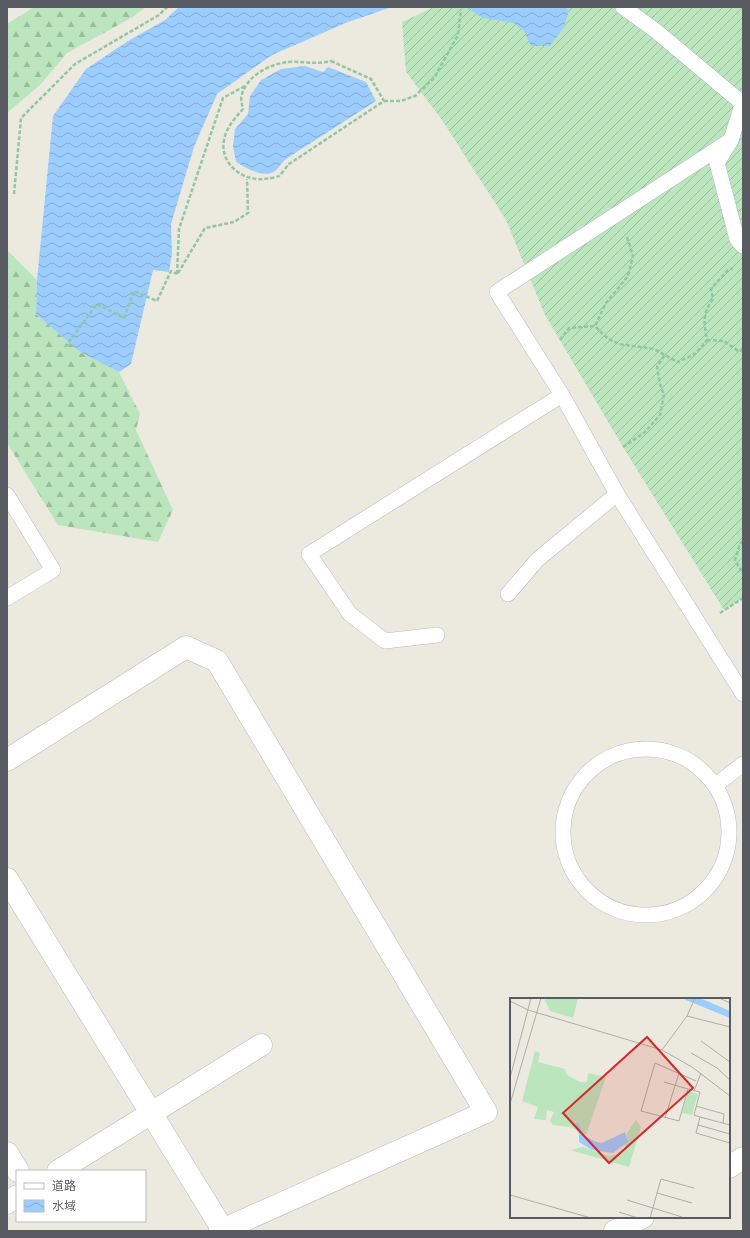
<svg xmlns="http://www.w3.org/2000/svg" width="750" height="1238" viewBox="0 0 750 1238" font-family="'Source Sans 3','Noto Sans SC',sans-serif">
  <style>
    .forest { fill: url(#forest-firs) }
    .garden { fill: url(#garden-furrows) }
    .water { fill: url(#water-waves) }
    .lines { fill: none; stroke-linecap: round; stroke-linejoin: round }
    .service-casing { stroke: #b7b9bf; stroke-width: 16 }
    .minor-casing { stroke: #b7b9bf; stroke-width: 23 }
    .secondary-casing { stroke: #b8bbc2; stroke-width: 23 }
    .path { stroke: #92c6a5; stroke-width: 2.5; stroke-dasharray: 4 2; stroke-linecap: butt }
    .service { stroke: #fff; stroke-width: 15 }
    .minor { stroke: #fff; stroke-width: 22 }
    .secondary { stroke: #fff; stroke-width: 22 }
    .inset-road { fill: none; stroke: #adada9; stroke-width: 1 }
    .view { fill: #d62828; fill-opacity: 0.15; stroke: #d62828; stroke-width: 2 }
    .inset-edge { fill: none; stroke: #585b61; stroke-width: 2 }
  </style>
  <defs>
    <pattern id="forest-firs" width="22" height="20" patternUnits="userSpaceOnUse"><rect width="22" height="20" fill="#bae5bd"/><path d="M5 1l3.5 6h-7zM16 11l3.5 6h-7z" fill="#9abd9d"/></pattern>
    <pattern id="garden-furrows" width="10" height="10" patternUnits="userSpaceOnUse"><rect width="10" height="10" fill="#bae5bd"/><path d="M-1 1l2-2M0 10L10 0M9 11l2-2" fill="none" stroke="#9abd9d"/></pattern>
    <pattern id="water-waves" width="16" height="10" patternUnits="userSpaceOnUse"><rect width="16" height="10" fill="#9ccdff"/><path d="M0 5q4-4 8 0t8 0" fill="none" stroke="#82a9d2"/></pattern>
  </defs>
  <rect width="100%" height="100%" fill="#eceadf"/>
  <!-- forest -->
  <g class="forest">
    <path d="M 34,7 L 146,7 L 133,17 L 67,53 L 41,84 L 7,113 L 7,24 Z"/>
    <path d="M 7,250 L 37,280 L 36,314 L 80,352 L 119,372 L 140,414 L 136,430 L 173,510 L 158,542 L 58,525 L 7,443 Z"/>
  </g>
  <!-- garden -->
  <path class="garden" d="M 434,7 L 743,7 L 743,598 L 724,610 L 623,447 L 545,315 L 506,220 L 442,120 L 406,72 L 402,22 Z"/>
  <!-- water -->
  <g class="water">
    <path d="M 179,7 L 392,7 L 348,22 L 272,55 L 217,94 L 194,147 L 171,224 L 172,254 L 169,272 L 153,270 L 131,364 L 119,372 L 80,352 L 36,314 L 37,280 L 53,116 L 86,69 L 128,41 L 165,20 Z"/>
    <path d="M 466,7 L 565,7 L 569,11 L 563,29 L 550,46 L 531,46 L 524,31 L 514,23 L 483,18 Z"/>
    <path d="M 305,66 L 323,72 L 328,67 L 366,82 L 376,101 L 286,159 C 282,162 279,168 275,171 C 264,179 246,168 236,162 L 233,146 L 235,129 L 248,114 L 250,96 L 261,80 L 281,69 Z"/>
  </g>
  <g class="lines">
    <!-- service casing -->
    <g class="service-casing">
      <g id="service">
        <path d="M 623,7 L 656,31 L 742,103"/>
        <path d="M 743,102 L 731,140 L 717,163 L 737,239 L 743,246"/>
        <path d="M 617,494 L 743,694"/>
        <path d="M 7,495 L 53,570 L 7,598"/>
        <path d="M 508,594 L 537,560 L 617,494 L 562,395"/>
        <path d="M 437,635 L 385,641 L 350,614 L 309,554 L 562,395 L 497,292 L 731,140"/>
        <circle cx="646" cy="832" r="83"/>
        <path d="M 716,785 L 743,764"/>
      </g>
    </g>
    <!-- minor casing -->
    <g class="minor-casing">
      <g id="minor">
        <path d="M 7,760 L 186,647 L 217,661 L 486,1112 L 220,1231"/>
        <path d="M 7,879 L 223,1230"/>
        <path d="M 7,1153 L 18,1171"/>
        <path d="M 58,1171 L 261,1045"/>
        <path d="M 7,1203 L 17,1196"/>
      </g>
    </g>
    <!-- secondary casing -->
    <g class="secondary-casing">
      <g id="secondary">
        <path d="M 729,1167 L 743,1158"/>
        <path d="M 615,1231 L 643,1217"/>
      </g>
    </g>
    <!-- path -->
    <g class="path">
      <path d="M 331,61 L 371,79 L 384,101 L 289,164 C 286,167 282,173 279,176 C 277,177 272,178 270,178 C 247,184 219,166 224,140 C 226,128 235,118 243,109 C 242,104 240,98 242,94 C 248,75 270,64 288,62 C 303,61 316,65 331,61 Z"/>
      <path d="M 384,101 L 401,101 L 415,96 L 434,78 L 458,35 L 461,10"/>
      <path d="M 14,194 L 21,118 L 75,64 L 159,15 L 167,7"/>
      <path d="M 627,237 L 633,256 L 628,276 L 606,303 L 595,326 C 616,350 625,343 653,349 C 657,350 671,359 678,362 L 695,354 L 707,340 C 704,322 702,314 713,299 L 711,289 L 728,270 L 733,268"/>
      <path d="M 178,273 L 205,228 L 234,222 L 248,213 L 247,179"/>
      <path d="M 177,274 L 179,229 L 223,98 L 245,86"/>
      <path d="M 560,340 L 569,328 L 595,326"/>
      <path d="M 707,340 L 724,341 L 738,351 L 743,350"/>
      <path d="M 65,347 L 97,304 L 124,318 L 134,291 L 157,301 L 171,271 L 177,274"/>
      <path d="M 623,447 L 645,432 L 660,415 L 664,395 L 660,384 L 657,367 L 664,356"/>
      <path d="M 743,541 L 740,544 L 735,560 L 743,574"/>
      <path d="M 720,613 L 743,598"/>
    </g>
    <!-- service -->
    <use href="#service" class="service"/>
    <!-- minor -->
    <use href="#minor" class="minor"/>
    <!-- secondary -->
    <use href="#secondary" class="secondary"/>
  </g>
  <!-- overview -->
  <g transform="translate(510 998)">
    <rect width="220" height="220" fill="#eceadf"/>
    <path d="M 178,93 L 188,96 L 182,117 L 172,115 ZM 126,122 L 131,129 L 119,169 L 60,152 L 73,149 L 98,158 L 109,157 L 115,152 L 117,135 Z" fill="#bae5bd"/>
    <path d="M 34,0 L 68,0 L 63,20 L 40,13 Z" fill="#bae5bd"/>
    <path d="M 25,53 L 30,55 L 28,64 L 55,71 L 57,77 L 70,84 L 77,84 L 78,75 L 96,79 L 76,137 L 60,129 L 43,127 L 40,123 L 44,114 L 37,112 L 36,122 L 24,121 L 28,109 L 12,103 Z" fill="#bae5bd"/>
    <path d="M 171,0 L 190,0 L 220,13 L 220,20 ZM 68,125 L 73,137 L 86,144 L 92,145 L 115,134 L 118,144 L 103,155 L 82,152 L 69,144 L 69,136 L 65,129 L 65,126 Z" fill="#9ccdff"/>
    <path class="inset-road" d="M 185,0 L 177,18 L 220,29M 209,0 L 220,5M 0,3 L 18,12 L 152,52 L 182,69 L 220,98M 191,43 L 220,64M 152,52 L 177,18M 181,55 L 207,70 L 220,82M 0,80 L 21,0M 186,83 L 145,65 L 131,113 L 169,123 L 178,91 L 190,94 L 184,117 L 190,119 L 186,135 L 220,145M 154,84 L 178,91M 184,93 L 191,75M 0,106 L 31,0M 186,108 L 214,116 L 213,125M 190,119 L 220,127M 155,120 L 169,75M 188,127 L 220,136M 147,195 L 182,205M 0,197 L 81,220M 117,202 L 172,219M 109,214 L 128,220M 140,220 L 151,181 L 184,190"/>
    <path class="view" d="M 137,39 L 183,90 L 99,165 L 53,115 Z"/>
    <rect width="220" height="220" class="inset-edge"/>
  </g>
  <!-- border -->
  <rect width="750" height="1238" fill="none" stroke="#585b61" stroke-width="16"/>
  <!-- legend -->
  <rect x="16" y="1170" width="130" height="52" fill="#ffffff" stroke="#bcbdc0"/>
  <rect x="24" y="1183" width="20" height="6" fill="#ffffff" stroke="#bcbdc0"/>
  <text x="52" y="1190" font-size="12" fill="#585b61">道路</text>
  <rect x="24" y="1200" width="20" height="12" fill="url(#water-waves)" stroke="#bcbdc0"/>
  <text x="52" y="1210" font-size="12" fill="#585b61">水域</text>
</svg>
